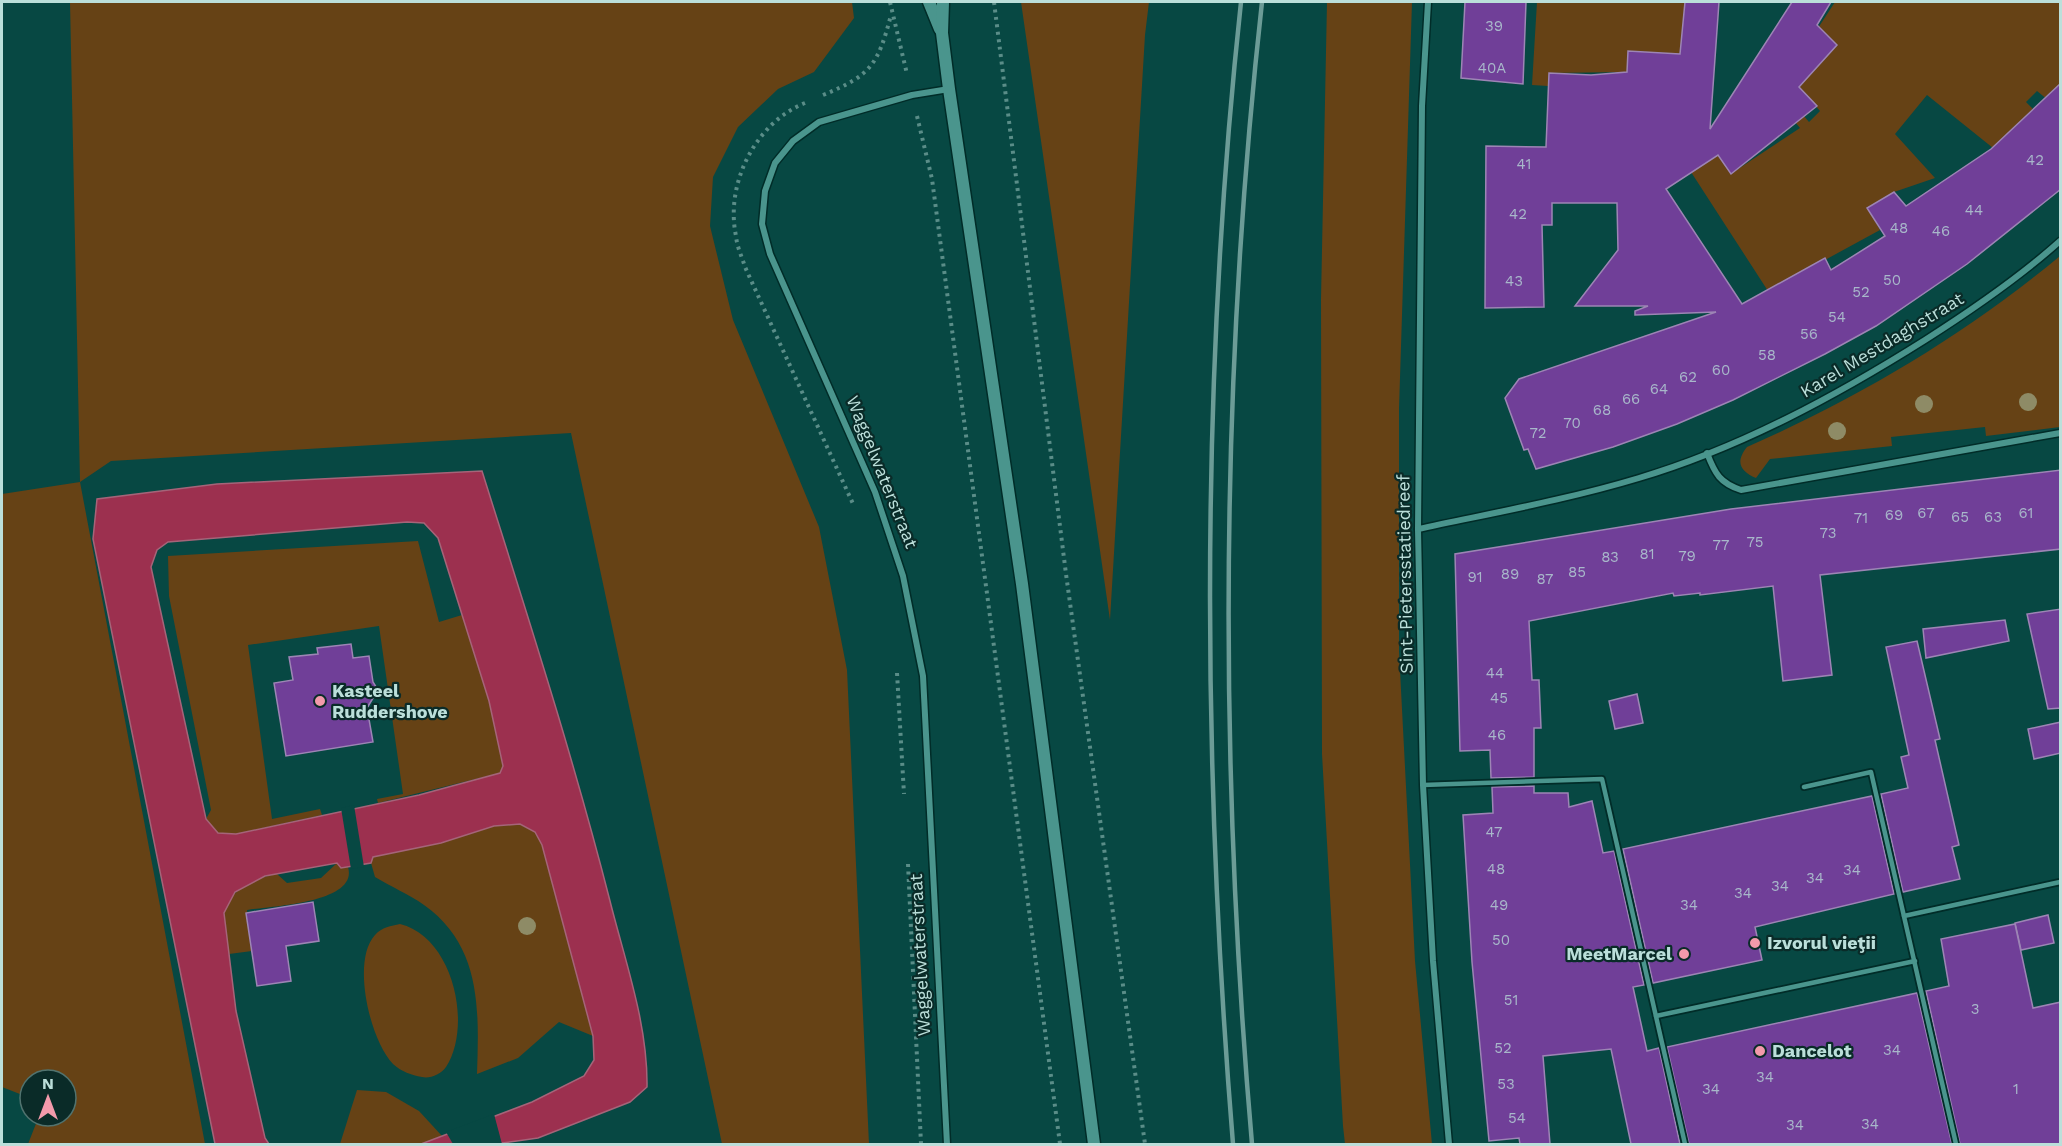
<svg xmlns="http://www.w3.org/2000/svg" width="2062" height="1146" viewBox="0 0 2062 1146" font-family="'Work Sans',sans-serif">
  <style>
    .green { fill: #664215 }
    .water { fill: #9c304f; stroke: #a56479; stroke-width: 1.5; fill-rule: evenodd }
    .pier { fill: #074843 }
    .building { fill: #703f98; stroke: #9d85b5; stroke-width: 1.5 }
    .lines { fill: none; stroke-linecap: round; stroke-linejoin: round }
    .service-casing { stroke: #012c28; stroke-width: 8 }
    .minor-casing { stroke: #012c28; stroke-width: 9 }
    .secondary-casing { stroke: #012c28; stroke-width: 15 }
    .path { stroke: #5a8d88; stroke-width: 4; stroke-dasharray: 3 4.5; stroke-linecap: butt }
    .service { stroke: #4a958d; stroke-width: 4.5 }
    .minor { stroke: #4a958d; stroke-width: 6 }
    .secondary { stroke: #4a958d; stroke-width: 12 }
    .rail { stroke: #6c9c97; stroke-width: 4.5 }
    .tree { fill: #8e8b66 }
    .poi-dot { fill: #f39aab; stroke: #0a2b28; stroke-width: 2 }
    .labels { text-anchor: middle; stroke-width: 4.5; stroke-linejoin: round; paint-order: stroke }
    .number-label { font-size: 15px; fill: #a8b7ca }
    .street-label { font-size: 18px; fill: #bbdfda; stroke: #0a2b28 }
    .poi-label { font-size: 18px; font-weight: bold; fill: #bbdfda; stroke: #0a2b28; text-anchor: start }
  </style>
  <rect width="100%" height="100%" fill="#074843"/>
  <!-- green -->
  <g class="green">
    <path d="M 70,2 L 852,2 L 854,18 L 814,72 L 778,89 L 738,127 L 713,177 L 710,226 L 733,320 L 819,527 L 847,670 L 869,1144 L 722,1144 L 571,433 L 111,461 L 80,482 L 205,1144 L 28,1144 L 39,1116 L 66,1116 L 66,1080 L 30,1080 L 30,1098 L 2,1087 L 2,494 L 80,482 Z"/>
    <path d="M 1021,2 L 1149,2 L 1145,35 L 1110,620 Z"/>
    <path d="M 1327,2 L 1412,2 L 1399,409 L 1399,651 L 1415,961 L 1432,1144 L 1345,1144 L 1343,1126 L 1322,754 L 1321,299 Z"/>
    <path d="M 1537,2 L 1685,2 L 1680,54 L 1628,51 L 1627,72 L 1549,73 L 1548,86 L 1532,85 Z"/>
    <path d="M 1835,2 L 2060,2 L 2060,88 L 2048,100 L 2037,91 L 2026,102 L 2033,109 L 1993,148 L 1927,95 L 1895,134 L 1935,178 L 1894,192 L 1868,208 L 1880,230 L 1768,291 L 1691,172 L 1718,155 L 1732,173 L 1800,128 L 1786,111 L 1793,103 L 1809,122 L 1820,111 L 1788,74 Z"/>
    <path d="M 2060,256 L 2060,427 L 1986,436 L 1985,427 L 1891,437 L 1892,446 L 1770,459 L 1756,478 C 1740,471 1735,462 1747,447 C 1860,397 1965,335 2060,256 Z"/>
    <path d="M 418,541 L 439,622 L 462,615 L 489,701 L 503,766 L 500,773 L 378,803 L 377,799 L 403,794 L 379,626 L 248,645 L 272,819 L 320,809 L 322,815 L 236,834 L 218,833 L 206,819 L 211,810 L 169,596 L 168,556 Z"/>
    <path d="M 519,824 L 535,832 L 542,845 L 593,1036 L 559,1022 L 518,1058 L 477,1074 C 479,1011 482,946 424,905 C 409,894 391,887 375,877 L 371,863 L 373,857 L 441,843 L 494,826 Z"/>
    <path d="M 337,863 L 341,868 L 348,867 C 359,903 270,906 247,910 L 252,951 L 229,954 C 228,942 224,928 224,916 C 225,891 257,877 277,874 L 287,883 L 321,878 Z"/>
    <path d="M 400,924 C 453,937 473,1025 446,1067 C 441,1074 430,1079 422,1077 C 411,1075 402,1072 393,1064 C 370,1040 351,961 375,935 C 382,927 391,926 400,924 Z"/>
    <path d="M 357,1090 L 386,1092 L 419,1111 L 442,1136 L 421,1144 L 340,1144 Z"/>
  </g>
  <!-- water -->
  <path class="water" d="M 482,471 C 527,614 573,756 610,901 C 625,961 648,1024 647,1087 L 630,1102 L 538,1138 L 495,1144 L 421,1144 L 532,1102 L 584,1076 L 594,1060 L 593,1036 L 542,845 L 535,832 L 520,824 L 494,826 L 441,843 L 373,857 L 371,863 L 341,868 L 337,863 L 265,876 L 235,892 L 224,913 L 236,1011 L 265,1138 L 269,1144 L 215,1144 L 93,539 L 97,499 L 217,484 ZM 407,522 L 424,523 L 438,538 L 489,701 L 503,766 L 500,773 L 419,795 L 236,834 L 218,833 L 206,819 L 151,567 L 157,550 L 168,542 Z"/>
  <!-- pier -->
  <g class="pier">
    <path d="M 354,805 L 364,867 L 351,869 L 341,808 Z"/>
    <path d="M 494,1114 L 502,1144 L 453,1144 L 446,1132 Z"/>
  </g>
  <!-- building -->
  <g class="building">
    <path d="M 1465,2 L 1526,2 L 1523,84 L 1461,78 Z"/>
    <path d="M 1685,2 L 1719,2 L 1710,129 L 1792,2 L 1831,2 L 1817,25 L 1837,45 L 1799,87 L 1817,106 L 1731,174 L 1718,155 L 1666,189 L 1742,304 L 1825,258 L 1831,270 L 1885,236 L 1867,208 L 1894,192 L 1906,206 L 1991,149 L 2061,83 L 2061,189 L 1967,264 L 1876,326 L 1825,354 L 1733,400 L 1677,424 L 1613,447 L 1536,469 L 1528,449 L 1524,450 L 1505,398 L 1519,379 L 1716,312 L 1635,315 L 1635,311 L 1648,306 L 1575,306 L 1618,250 L 1617,203 L 1552,203 L 1552,225 L 1542,225 L 1544,307 L 1485,308 L 1486,146 L 1546,147 L 1549,73 L 1591,75 L 1627,72 L 1628,51 L 1680,54 Z"/>
    <path d="M 2061,470 L 2061,549 L 1820,575 L 1832,675 L 1783,681 L 1773,586 L 1700,595 L 1700,593 L 1674,596 L 1673,593 L 1529,621 L 1532,680 L 1539,680 L 1541,728 L 1534,728 L 1534,777 L 1491,778 L 1490,750 L 1460,751 L 1455,554 L 1731,509 Z"/>
    <path d="M 2061,609 L 2061,708 L 2048,709 L 2027,614 Z"/>
    <path d="M 2005,620 L 2009,641 L 1926,658 L 1923,629 Z"/>
    <path d="M 1917,641 L 1940,739 L 1935,740 L 1959,845 L 1952,847 L 1960,879 L 1903,892 L 1881,794 L 1908,788 L 1901,757 L 1909,755 L 1886,647 Z"/>
    <path d="M 351,644 L 353,658 L 369,656 L 373,682 L 378,690 L 367,708 L 373,742 L 286,756 L 274,683 L 293,680 L 289,657 L 318,654 L 317,648 Z"/>
    <path d="M 1637,694 L 1643,723 L 1615,729 L 1609,701 Z"/>
    <path d="M 2061,722 L 2061,753 L 2034,759 L 2028,729 Z"/>
    <path d="M 1534,786 L 1534,793 L 1568,793 L 1569,807 L 1592,801 L 1603,853 L 1614,851 L 1644,985 L 1633,987 L 1647,1051 L 1659,1048 L 1680,1144 L 1631,1144 L 1611,1049 L 1543,1056 L 1550,1144 L 1520,1144 L 1519,1138 L 1489,1141 L 1472,962 L 1463,815 L 1493,813 L 1492,787 Z"/>
    <path d="M 1872,796 L 1894,894 L 1755,927 L 1762,960 L 1653,983 L 1623,849 Z"/>
    <path d="M 313,902 L 319,941 L 286,946 L 291,981 L 257,986 L 246,913 Z"/>
    <path d="M 2048,915 L 2054,943 L 2021,950 L 2015,923 Z"/>
    <path d="M 2015,924 L 2033,1008 L 2061,1002 L 2061,1144 L 1960,1144 L 1926,991 L 1949,986 L 1941,939 Z"/>
    <path d="M 1917,993 L 1952,1144 L 1689,1144 L 1667,1047 Z"/>
  </g>
  <g class="lines">
    <!-- service casing -->
    <g class="service-casing">
      <g id="service">
        <path d="M 1423,785 L 1602,779 L 1685,1144"/>
        <path d="M 1804,787 L 1871,772 L 1956,1144"/>
        <path d="M 1904,916 L 2060,882"/>
        <path d="M 1656,1016 L 1915,961"/>
      </g>
    </g>
    <!-- minor casing -->
    <g class="minor-casing">
      <g id="minor">
        <path d="M 1428,2 L 1422,106 L 1418,529 L 1423,785 L 1433,961 L 1449,1144"/>
        <path d="M 1707,453 C 1715,474 1720,483 1741,490 L 2060,433"/>
        <path d="M 1418,529 C 1492,513 1566,500 1639,478 C 1740,448 1836,396 1925,340 C 1972,310 2019,278 2060,241"/>
        <path d="M 947,1144 L 923,676 L 903,576 L 875,492 L 770,254 L 762,224 L 765,191 L 775,163 L 793,141 L 819,122 L 912,95 L 949,89"/>
      </g>
    </g>
    <!-- secondary casing -->
    <g class="secondary-casing">
      <g id="secondary">
        <path d="M 929,2 L 940,29"/>
        <path d="M 943,2 L 942,33 L 949,89 L 1022,584 L 1094,1144"/>
      </g>
    </g>
    <!-- path -->
    <g class="path">
      <path d="M 890,2 L 907,74"/>
      <path d="M 994,2 L 1066,574 L 1145,1144"/>
      <path d="M 823,95 C 872,75 878,64 891,15"/>
      <path d="M 805,103 C 755,123 725,184 736,236 C 737,247 742,257 745,267 L 854,506"/>
      <path d="M 917,116 L 932,179 L 1060,1144"/>
      <path d="M 897,673 L 904,794"/>
      <path d="M 908,864 L 921,1144"/>
    </g>
    <!-- service -->
    <use href="#service" class="service"/>
    <!-- minor -->
    <use href="#minor" class="minor"/>
    <!-- secondary -->
    <use href="#secondary" class="secondary"/>
    <!-- rail -->
    <g class="rail">
      <path d="M 1233,1144 C 1202,764 1200,381 1241,2"/>
      <path d="M 1252,1144 C 1219,765 1220,380 1262,2"/>
    </g>
  </g>
  <!-- trees -->
  <g class="tree">
    <circle cx="2028" cy="402" r="9"/>
    <circle cx="1924" cy="404" r="9"/>
    <circle cx="1837" cy="431" r="9"/>
    <circle cx="527" cy="926" r="9"/>
  </g>
  <!-- markers -->
  <g class="poi-dot">
    <circle cx="320" cy="701" r="6"/>
    <circle cx="1755" cy="943" r="6"/>
    <circle cx="1684" cy="954" r="6"/>
    <circle cx="1760" cy="1051" r="6"/>
  </g>
  <g class="labels">
    <!-- number labels -->
    <g class="number-label">
      <text x="1494" y="31">39</text>
      <text x="1492" y="73">40A</text>
      <text x="2035" y="165">42</text>
      <text x="1524" y="169">41</text>
      <text x="1974" y="215">44</text>
      <text x="1518" y="219">42</text>
      <text x="1899" y="233">48</text>
      <text x="1941" y="236">46</text>
      <text x="1892" y="285">50</text>
      <text x="1514" y="286">43</text>
      <text x="1861" y="297">52</text>
      <text x="1837" y="322">54</text>
      <text x="1809" y="339">56</text>
      <text x="1767" y="360">58</text>
      <text x="1721" y="375">60</text>
      <text x="1688" y="382">62</text>
      <text x="1659" y="394">64</text>
      <text x="1631" y="404">66</text>
      <text x="1602" y="415">68</text>
      <text x="1572" y="428">70</text>
      <text x="1538" y="438">72</text>
      <text x="1926" y="518">67</text>
      <text x="2026" y="518">61</text>
      <text x="1894" y="520">69</text>
      <text x="1960" y="522">65</text>
      <text x="1993" y="522">63</text>
      <text x="1861" y="523">71</text>
      <text x="1828" y="538">73</text>
      <text x="1755" y="547">75</text>
      <text x="1721" y="550">77</text>
      <text x="1647" y="559">81</text>
      <text x="1687" y="561">79</text>
      <text x="1610" y="562">83</text>
      <text x="1577" y="577">85</text>
      <text x="1510" y="579">89</text>
      <text x="1475" y="582">91</text>
      <text x="1545" y="584">87</text>
      <text x="1495" y="678">44</text>
      <text x="1499" y="703">45</text>
      <text x="1497" y="740">46</text>
      <text x="1494" y="837">47</text>
      <text x="1496" y="874">48</text>
      <text x="1852" y="875">34</text>
      <text x="1815" y="883">34</text>
      <text x="1780" y="891">34</text>
      <text x="1743" y="898">34</text>
      <text x="1499" y="910">49</text>
      <text x="1689" y="910">34</text>
      <text x="1501" y="945">50</text>
      <text x="1511" y="1005">51</text>
      <text x="1975" y="1014">3</text>
      <text x="1503" y="1053">52</text>
      <text x="1892" y="1055">34</text>
      <text x="1765" y="1082">34</text>
      <text x="1506" y="1089">53</text>
      <text x="1711" y="1094">34</text>
      <text x="2016" y="1094">1</text>
      <text x="1517" y="1123">54</text>
      <text x="1870" y="1129">34</text>
      <text x="1795" y="1130">34</text>
    </g>
    <!-- street labels -->
    <g class="street-label">
      <text transform="translate(1882 345) rotate(-31)" y="6">Karel Mestdaghstraat</text>
      <text transform="translate(882 472) rotate(68)" y="6">Waggelwaterstraat</text>
      <text transform="translate(1405 574) rotate(-91)" y="6">Sint-Pietersstatiedreef</text>
      <text transform="translate(920 955) rotate(-93)" y="6">Waggelwaterstraat</text>
    </g>
    <!-- poi labels -->
    <g class="poi-label">
      <text x="332" y="697">Kasteel<tspan x="332" dy="21">Ruddershove</tspan></text>
      <text x="1767" y="949">Izvorul vieţii</text>
      <text x="1672" y="960" text-anchor="end">MeetMarcel</text>
      <text x="1772" y="1057">Dancelot</text>
    </g>
  </g>
  <!-- border -->
  <rect width="2062" height="1146" fill="none" stroke="#bbdfda" stroke-width="6"/>
  <!-- north arrow -->
  <g transform="translate(48 1098)"><circle r="28" fill="#0a2b28" stroke="#51736f" stroke-width="1.5"/>
  <path d="M0-4.5L10 22L0 15L-10 22Z" fill="#f39aab"/>
  <text y="-9" font-size="16" font-weight="bold" text-anchor="middle" fill="#bbdfda">N</text>
  </g>
</svg>
